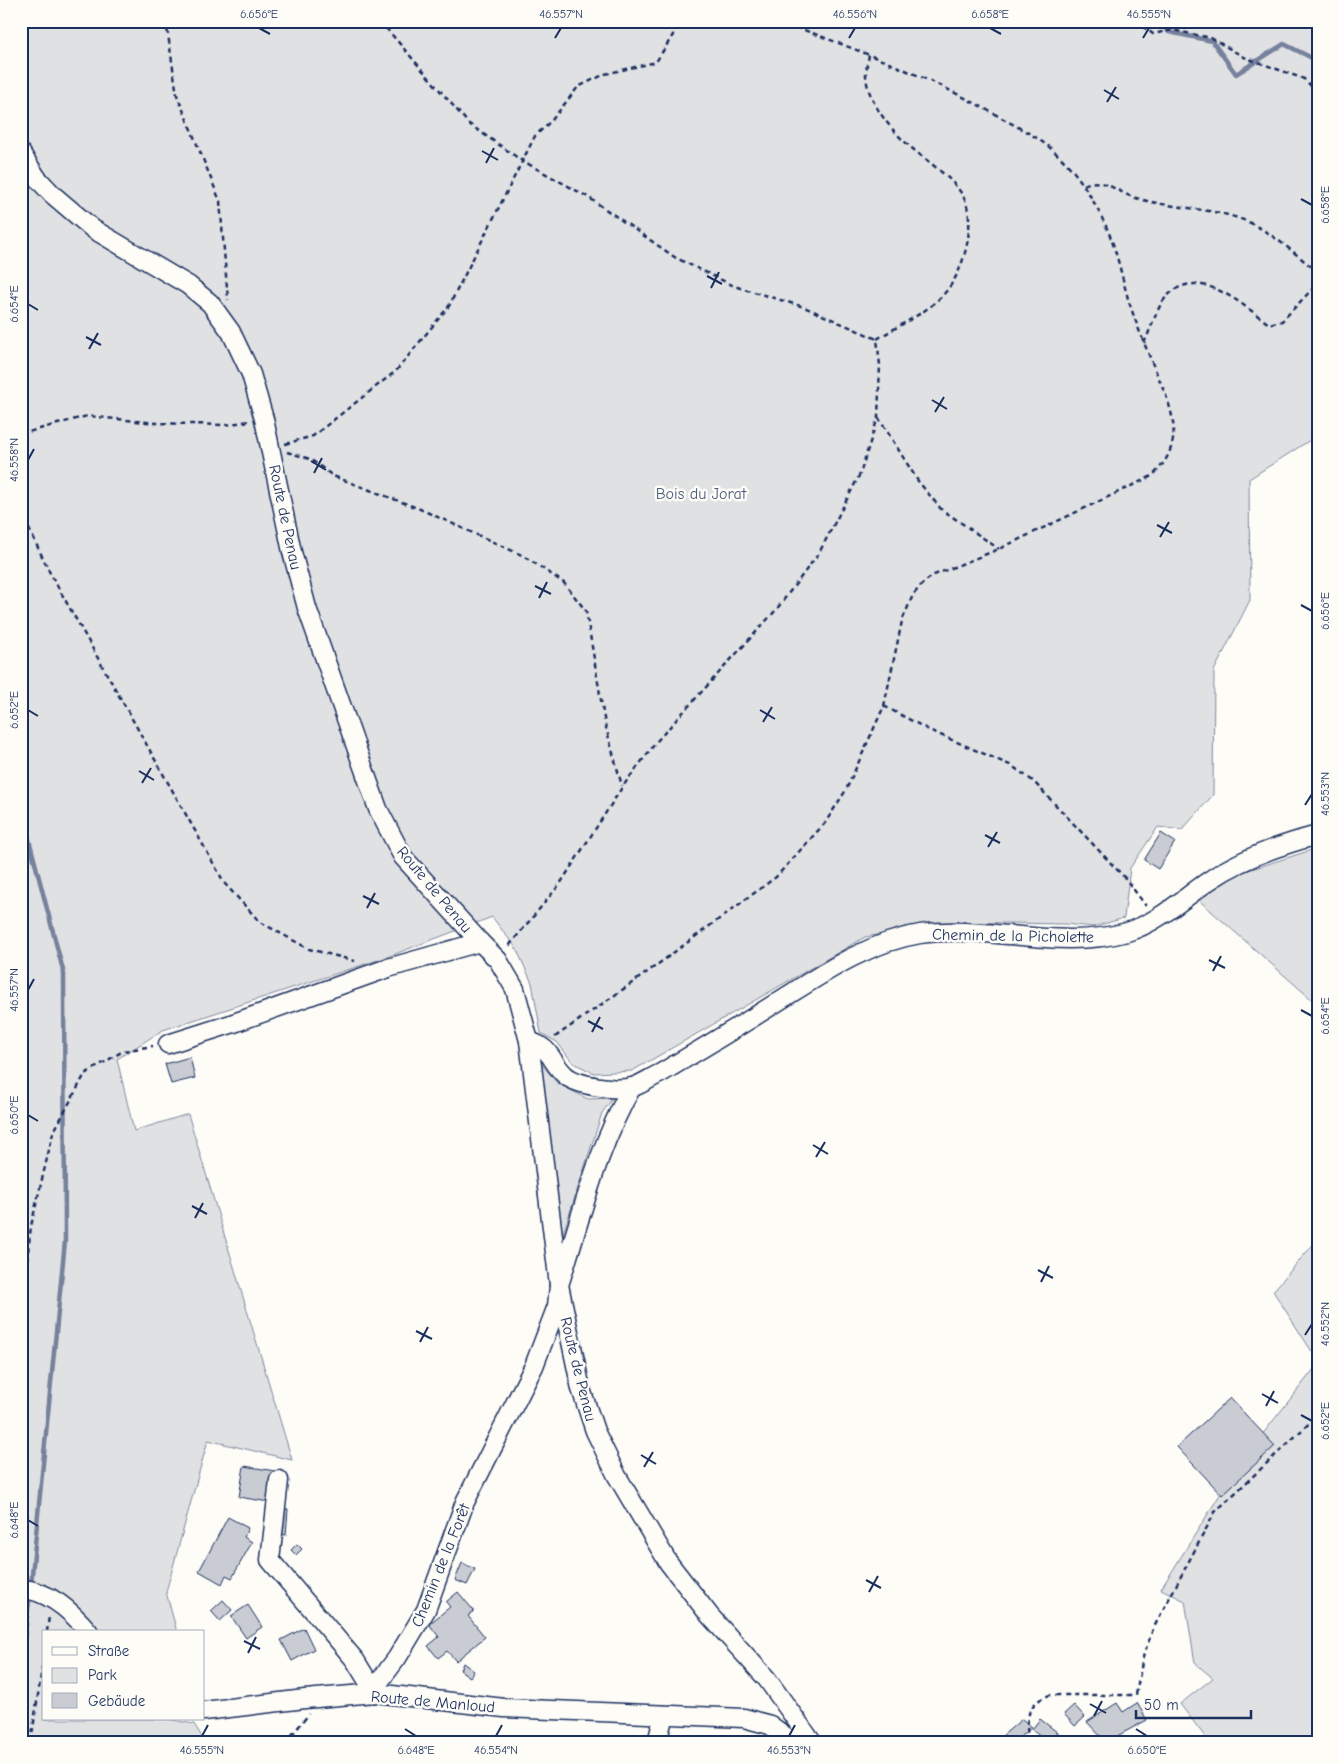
<svg xmlns="http://www.w3.org/2000/svg" width="1339" height="1763" viewBox="0 0 1339 1763" font-family="'Comic Neue',sans-serif">
  <style>
    .green { fill: #e0e1e3; stroke: #7e88a0 }
    .lines { fill: none; stroke-linecap: round; stroke-linejoin: round }
    .stream { stroke: #76819c; stroke-width: 4.5 }
    .building { fill: #c9ccd3; stroke: #1b2f5e }
    .minor-casing { stroke: #1b2f5e; stroke-width: 21 }
    .path { stroke: #1b2f5e; stroke-width: 2.5; stroke-dasharray: 5 4; stroke-linecap: butt }
    .minor { stroke: #fdfcf7; stroke-width: 18 }
    .ticks { fill: none; stroke: #1b2f5e; stroke-width: 2 }
    .labels { text-anchor: middle; stroke-width: 5; stroke-linejoin: round; paint-order: stroke }
    .park-label { font-size: 16px; fill: #4c5c7f; stroke: #fdfcf7 }
    .street-label { font-size: 16px; fill: #1b2f5e; stroke: #fdfcf7 }
    .neatline { fill: none; stroke: #1b2f5e; stroke-width: 2 }
    .ticks-label { font-size: 12px; text-anchor: middle; fill: #1b2f5e }
  </style>
  <rect width="100%" height="100%" fill="#fdfcf7"/>
  <filter id="ink" filterUnits="userSpaceOnUse"><feTurbulence type="fractalNoise" baseFrequency=".02" numOctaves="2"/><feDisplacementMap in="SourceGraphic" scale="10" xChannelSelector="R" yChannelSelector="G"/><feConvolveMatrix kernelMatrix="1 2 1 2 8 2 1 2 1" color-interpolation-filters="sRGB"/></filter>
  <g filter="url(#ink)">
    <!-- green -->
    <g class="green">
      <path d="M 21,21 L 1318,21 L 1318,435 L 1249,479 L 1250,600 L 1214,671 L 1213,795 L 1182,830 L 1158,827 L 1130,868 L 1124,918 L 1093,927 L 1065,924 L 953,922 L 865,937 L 632,1071 L 594,1073 L 573,1063 L 557,1042 L 541,1033 L 532,983 L 516,948 L 492,917 L 387,957 L 163,1030 L 117,1059 L 134,1131 L 188,1114 L 292,1460 L 208,1440 L 166,1592 L 177,1632 L 99,1632 L 91,1623 L 50,1592 L 47,1607 L 57,1613 L 77,1632 L 44,1632 L 44,1719 L 168,1719 L 194,1724 L 205,1742 L 21,1742 Z"/>
      <path d="M 1318,848 L 1318,1005 L 1194,896 L 1211,882 Z"/>
      <path d="M 540,1062 L 557,1083 L 588,1099 L 613,1098 L 602,1113 L 561,1240 Z"/>
      <path d="M 1318,1239 L 1318,1361 L 1273,1291 Z"/>
      <path d="M 1318,1364 L 1318,1742 L 1209,1742 L 1180,1704 L 1213,1678 L 1195,1663 L 1185,1601 L 1161,1589 L 1239,1464 Z"/>
    </g>
    <g class="lines">
      <!-- stream -->
      <g class="stream">
        <path d="M 1157,21 L 1169,32 L 1212,41 L 1236,74 L 1284,44 L 1318,61"/>
        <path d="M 21,809 L 64,974 L 65,1241 L 31,1585"/>
        <path d="M 21,1664 L 30,1593"/>
      </g>
    </g>
    <!-- building -->
    <g class="building">
      <path d="M 1161,833 L 1175,842 L 1158,869 L 1144,860 Z"/>
      <path d="M 190,1057 L 195,1078 L 171,1084 L 165,1064 Z"/>
      <path d="M 1230,1398 L 1275,1446 L 1222,1495 L 1177,1447 Z"/>
      <path d="M 244,1466 L 275,1471 L 269,1502 L 239,1497 Z"/>
      <path d="M 280,1508 L 288,1509 L 286,1535 L 278,1534 Z"/>
      <path d="M 228,1517 L 248,1528 L 244,1537 L 252,1542 L 232,1578 L 226,1575 L 222,1584 L 199,1571 Z"/>
      <path d="M 297,1544 L 302,1549 L 296,1555 L 291,1550 Z"/>
      <path d="M 462,1563 L 475,1569 L 467,1585 L 455,1580 Z"/>
      <path d="M 458,1592 L 474,1611 L 468,1616 L 485,1637 L 456,1661 L 447,1651 L 438,1658 L 428,1646 L 439,1637 L 429,1624 L 450,1607 L 446,1602 Z"/>
      <path d="M 223,1600 L 232,1610 L 220,1621 L 211,1611 Z"/>
      <path d="M 248,1605 L 262,1627 L 246,1638 L 231,1616 Z"/>
      <path d="M 304,1628 L 314,1649 L 292,1661 L 281,1640 Z"/>
      <path d="M 463,1663 L 474,1671 L 470,1677 L 460,1670 Z"/>
      <path d="M 1117,1703 L 1123,1712 L 1137,1703 L 1147,1720 L 1106,1742 L 1087,1722 Z"/>
      <path d="M 1074,1705 L 1085,1717 L 1075,1726 L 1064,1714 Z"/>
      <path d="M 1022,1719 L 1032,1727 L 1015,1742 L 995,1742 Z"/>
      <path d="M 1040,1719 L 1070,1742 L 1048,1742 L 1032,1729 Z"/>
    </g>
    <g class="lines">
      <!-- minor casing -->
      <g class="minor-casing">
        <g id="minor">
          <path d="M 21,153 L 37,178 L 53,195 L 93,229 L 188,285 L 210,303 L 231,332 L 251,374 L 264,419 L 292,552 L 307,608 L 378,809 L 403,857 L 480,942"/>
          <path d="M 529,1041 C 552,1048 549,1060 565,1075 C 577,1086 617,1091 633,1087 C 642,1084 652,1077 661,1073 C 698,1051 735,1029 771,1006 C 818,977 864,943 920,934 C 988,924 1059,951 1127,932 C 1158,923 1183,898 1210,880 C 1242,858 1280,845 1318,835"/>
          <path d="M 168,1044 L 231,1024 L 388,968 L 480,942 L 498,960 L 515,989 L 529,1041 L 559,1285 L 581,1389 L 595,1431 L 617,1476 L 668,1562 L 710,1616 L 767,1679 L 812,1742"/>
          <path d="M 279,1480 L 270,1560 L 355,1660 L 375,1693"/>
          <path d="M 21,1589 C 49,1590 72,1612 89,1632"/>
          <path d="M 375,1693 L 379,1682 L 397,1658 L 426,1610 L 465,1502 L 534,1366 L 557,1306 L 559,1285 C 581,1218 597,1148 632,1087"/>
          <path d="M 204,1711 L 305,1699 L 375,1693 L 504,1708 L 744,1718 L 770,1725 L 793,1742"/>
          <path d="M 657,1742 L 664,1715"/>
        </g>
      </g>
      <!-- path -->
      <g class="path">
        <path d="M 166,21 L 177,95 L 220,201 L 228,300"/>
        <path d="M 380,21 L 469,124 L 521,160 L 588,197 L 676,258 L 734,286 L 804,307 L 877,339 L 880,365 L 878,417 L 860,474 L 819,553 L 776,610 L 657,741 L 623,786 L 560,884 L 508,947"/>
        <path d="M 1135,21 L 1153,34 L 1173,30 L 1211,38 L 1244,57 L 1304,79 L 1318,93"/>
        <path d="M 869,55 C 868,61 866,67 866,74 C 866,101 893,133 913,149 C 930,164 951,176 963,196 C 971,211 970,229 967,244 C 955,302 923,311 877,339"/>
        <path d="M 1084,185 C 1102,176 1117,192 1133,197 C 1169,209 1212,207 1246,221 C 1273,233 1295,254 1318,272"/>
        <path d="M 1144,343 C 1150,331 1156,311 1163,301 C 1194,260 1241,304 1269,324 L 1282,321 L 1318,283"/>
        <path d="M 878,417 L 918,481 L 941,509 L 999,549"/>
        <path d="M 21,434 L 87,416 L 156,423 L 225,425 L 249,421"/>
        <path d="M 285,444 L 313,436 L 396,371 L 449,306 L 535,136 L 552,120 L 578,87 L 605,74 L 656,62 L 673,35 L 671,21"/>
        <path d="M 287,452 L 310,459 L 333,476 L 420,509 L 524,556 L 564,583 L 586,611 L 605,724 L 622,786"/>
        <path d="M 21,512 L 50,573 L 225,884 L 260,922 L 309,949 L 355,961"/>
        <path d="M 884,706 L 929,730 L 1012,766 L 1033,781 L 1125,878 L 1146,906"/>
        <path d="M 555,1037 L 642,976 L 776,877 L 825,823 L 846,790 L 884,706 L 902,621 L 913,595 L 924,582 L 934,575 L 999,549 L 1152,476 C 1193,438 1166,398 1149,355 C 1142,338 1135,320 1129,302 C 1121,275 1116,245 1103,220 C 1092,197 1077,172 1058,155 C 1041,138 1019,128 998,116 C 929,76 855,49 780,21"/>
        <path d="M 21,1314 L 31,1226 L 53,1133 L 85,1074 L 123,1051 L 153,1046"/>
        <path d="M 47,1632 L 49,1616"/>
        <path d="M 31,1742 L 44,1655"/>
        <path d="M 286,1742 L 309,1714"/>
        <path d="M 1028,1742 C 1026,1719 1026,1703 1050,1695 L 1136,1695 L 1143,1657 L 1153,1629 L 1215,1512 L 1318,1415"/>
      </g>
      <!-- minor -->
      <use href="#minor" class="minor"/>
    </g>
  </g>
  <!-- ticks -->
  <path class="ticks" d="M 259,28 L 270,34M 990,28 L 1001,34M 555,38 L 561,28M 849,38 L 855,28M 1143,38 L 1149,28M 1104,90 L 1119,99M 1107,102 L 1116,87M 482,151 L 498,160M 486,163 L 494,148M 1301,199 L 1312,205M 707,276 L 722,284M 711,288 L 719,272M 28,304 L 38,310M 86,337 L 101,345M 89,349 L 98,333M 932,400 L 947,409M 935,412 L 944,397M 28,460 L 34,449M 311,461 L 326,470M 314,473 L 322,458M 1157,525 L 1172,533M 1160,537 L 1169,522M 535,586 L 551,594M 539,598 L 547,582M 1301,605 L 1312,611M 28,710 L 38,716M 760,710 L 775,719M 763,722 L 772,707M 139,771 L 154,780M 142,783 L 151,768M 1305,805 L 1312,794M 985,835 L 1000,843M 988,847 L 997,832M 363,896 L 379,904M 367,908 L 375,893M 1209,960 L 1225,968M 1213,971 L 1221,956M 28,990 L 34,979M 1301,1010 L 1312,1016M 588,1021 L 603,1029M 592,1032 L 600,1017M 28,1115 L 38,1121M 813,1145 L 828,1154M 816,1157 L 825,1142M 192,1206 L 207,1214M 195,1218 L 203,1203M 1038,1270 L 1053,1278M 1041,1282 L 1049,1266M 416,1331 L 432,1339M 1305,1335 L 1312,1324M 420,1342 L 428,1327M 1262,1394 L 1278,1403M 1266,1406 L 1274,1391M 1301,1415 L 1312,1421M 641,1455 L 656,1464M 644,1467 L 653,1452M 28,1520 L 38,1526M 866,1580 L 881,1588M 869,1592 L 878,1576M 244,1641 L 260,1649M 248,1653 L 256,1637M 1090,1704 L 1106,1713M 1094,1716 L 1102,1701M 405,1729 L 416,1736M 1136,1729 L 1147,1736M 202,1736 L 208,1725M 496,1736 L 502,1725M 789,1736 L 795,1725"/>
  <g class="labels">
    <!-- park labels -->
    <g class="park-label">
      <text x="701" y="499">Bois du Jorat</text>
    </g>
    <!-- street labels -->
    <g class="street-label">
      <text transform="translate(286 517) rotate(78)" y="6">Route de Penau</text>
      <text transform="translate(435 889) rotate(50)" y="6">Route de Penau</text>
      <text transform="translate(1013 935) rotate(1)" y="6">Chemin de la Picholette</text>
      <text transform="translate(579 1369) rotate(76)" y="6">Route de Penau</text>
      <text transform="translate(440 1565) rotate(-68)" y="6">Chemin de la Forêt</text>
      <text transform="translate(433 1701) rotate(5)" y="6">Route de Manloud</text>
    </g>
  </g>
  <!-- margin -->
  <rect width="1339" height="1763" fill="none" stroke="#fdfcf7" stroke-width="55"/>
  <!-- legend -->
  <rect x="42" y="1630" width="162" height="90" fill="#fdfcf7" stroke="#a3aaba"/>
  <rect x="52" y="1647" width="25" height="8" fill="#fdfcf7" stroke="#a3aaba"/>
  <text x="88" y="1656" font-size="15" fill="#1b2f5e">Straße</text>
  <rect x="52" y="1668" width="25" height="15" fill="#e0e1e3" stroke="#a3aaba"/>
  <text x="88" y="1680" font-size="15" fill="#1b2f5e">Park</text>
  <rect x="52" y="1693" width="25" height="15" fill="#c9ccd3" stroke="#a3aaba"/>
  <text x="88" y="1706" font-size="15" fill="#1b2f5e">Gebäude</text>
  <!-- scale -->
  <path d="M1136 1710v8h115v-8" fill="none" stroke="#1b2f5e" stroke-width="2.5"/>
  <text x="1144" y="1710" font-size="15" fill="#1b2f5e" stroke="#fdfcf7" stroke-width="4" paint-order="stroke">50 m</text>
  <rect x="28" y="28" width="1284" height="1708" class="neatline"/>
  <g class="ticks-label">
    <text x="259" y="18">6.656°E</text>
    <text x="561" y="18">46.557°N</text>
    <text x="855" y="18">46.556°N</text>
    <text x="990" y="18">6.658°E</text>
    <text x="1149" y="18">46.555°N</text>
    <text transform="translate(1325 205) rotate(-90)" y="4">6.658°E</text>
    <text transform="translate(14 304) rotate(-90)" y="4">6.654°E</text>
    <text transform="translate(14 460) rotate(-90)" y="4">46.558°N</text>
    <text transform="translate(1325 611) rotate(-90)" y="4">6.656°E</text>
    <text transform="translate(14 710) rotate(-90)" y="4">6.652°E</text>
    <text transform="translate(1325 794) rotate(-90)" y="4">46.553°N</text>
    <text transform="translate(14 990) rotate(-90)" y="4">46.557°N</text>
    <text transform="translate(1325 1016) rotate(-90)" y="4">6.654°E</text>
    <text transform="translate(14 1115) rotate(-90)" y="4">6.650°E</text>
    <text transform="translate(1325 1324) rotate(-90)" y="4">46.552°N</text>
    <text transform="translate(1325 1421) rotate(-90)" y="4">6.652°E</text>
    <text transform="translate(14 1520) rotate(-90)" y="4">6.648°E</text>
    <text x="202" y="1754">46.555°N</text>
    <text x="416" y="1754">6.648°E</text>
    <text x="496" y="1754">46.554°N</text>
    <text x="789" y="1754">46.553°N</text>
    <text x="1147" y="1754">6.650°E</text>
  </g>
</svg>
